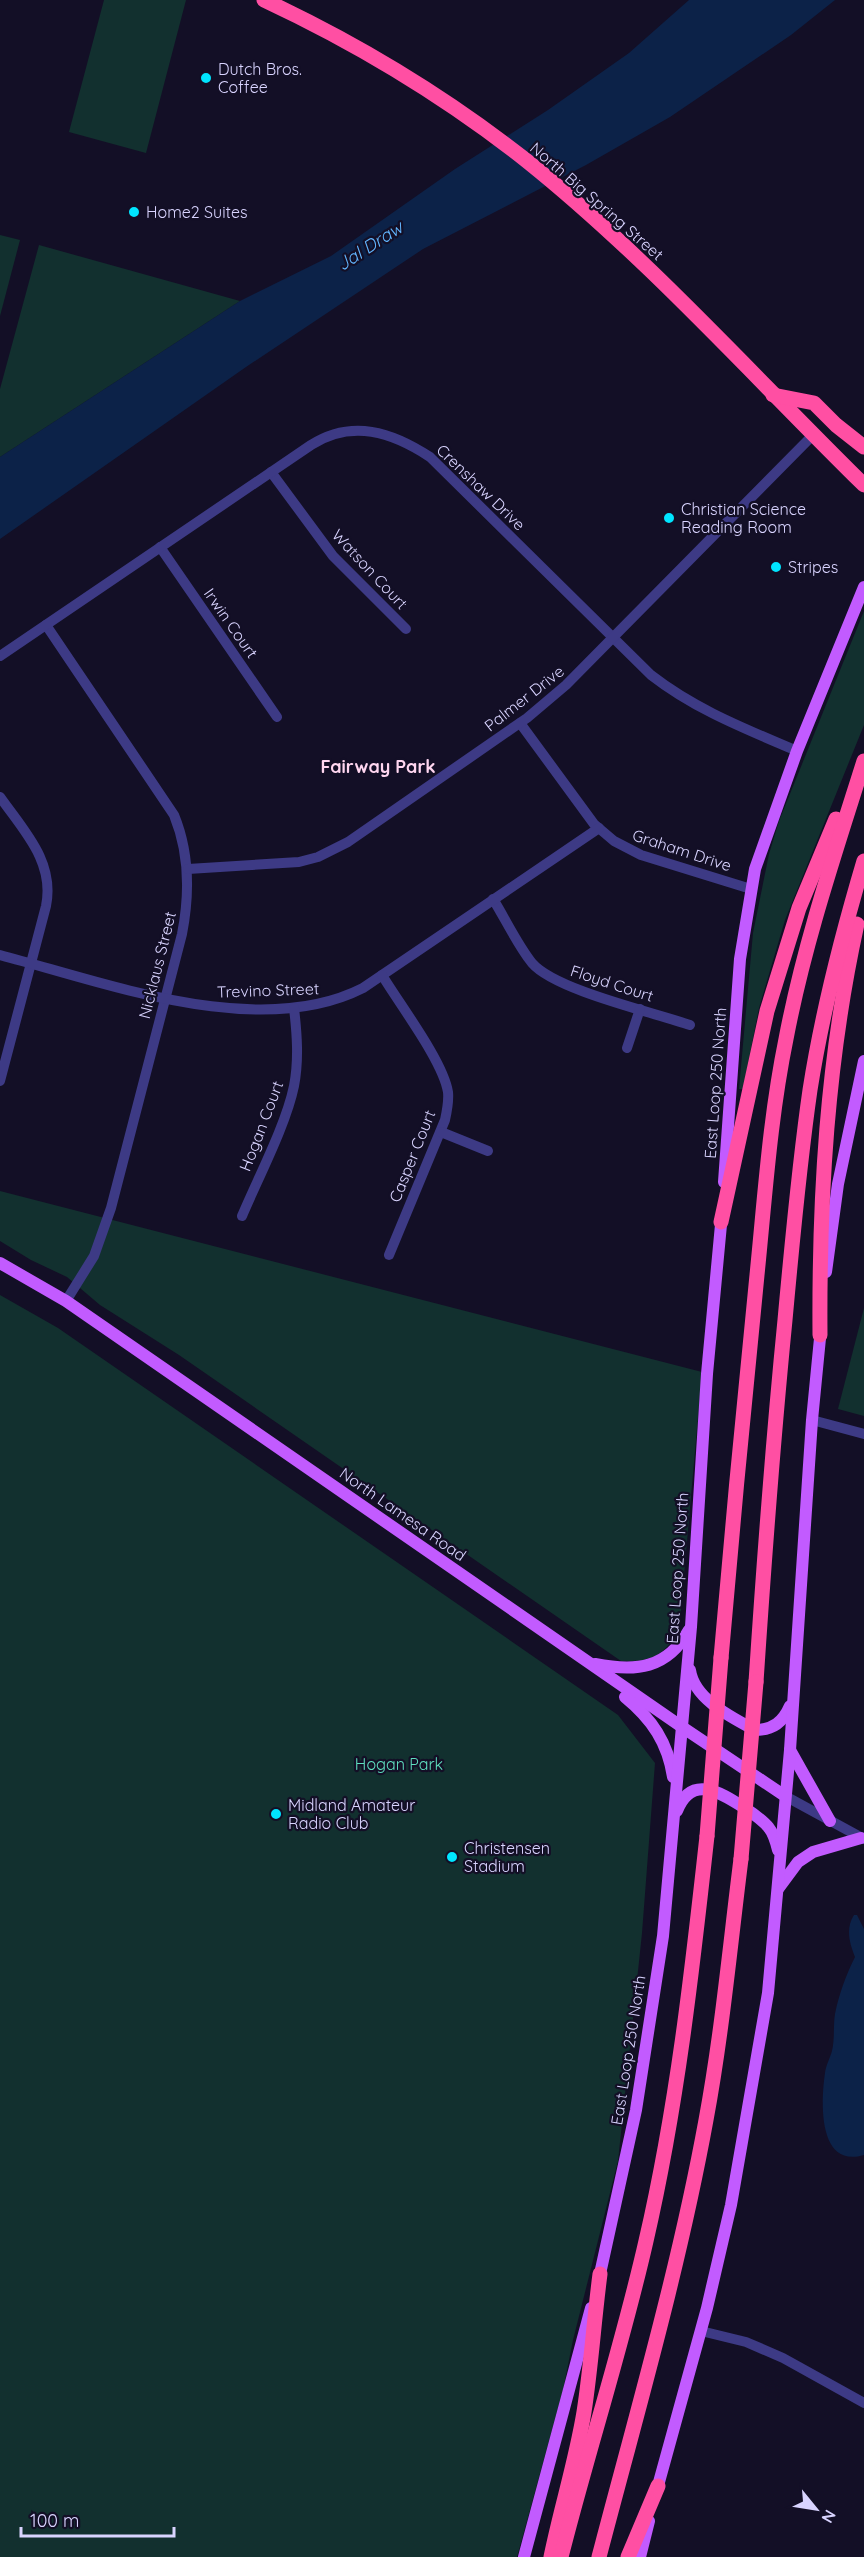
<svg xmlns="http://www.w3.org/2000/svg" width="864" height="2557" viewBox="0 0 864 2557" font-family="Quicksand,sans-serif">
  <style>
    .green { fill: #12302f }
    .water { fill: #0c2248 }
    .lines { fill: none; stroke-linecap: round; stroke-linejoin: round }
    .minor { stroke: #3d3a85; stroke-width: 10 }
    .major { stroke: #c25bff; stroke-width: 12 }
    .highway { stroke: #ff4fa3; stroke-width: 15 }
    .highway-bridge { stroke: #ff4fa3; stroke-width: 15 }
    .poi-dot { fill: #00e5ff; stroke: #130f26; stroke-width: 2 }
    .labels { text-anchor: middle; stroke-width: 4.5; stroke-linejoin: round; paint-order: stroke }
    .poi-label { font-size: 16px; fill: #d9d4ff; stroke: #130f26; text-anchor: start }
    .street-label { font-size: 16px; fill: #d9d4ff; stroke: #130f26 }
    .park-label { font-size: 16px; fill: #5fe0c0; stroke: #130f26 }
    .water-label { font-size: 18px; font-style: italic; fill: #62b6ff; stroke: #130f26 }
    .neighbourhood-label { font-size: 18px; font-weight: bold; fill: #ffd6f0; stroke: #130f26 }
  </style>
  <rect width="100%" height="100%" fill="#130f26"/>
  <!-- green -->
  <g class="green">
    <path d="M 104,0 L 186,0 L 146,153 L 69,132 Z"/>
    <path d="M 0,235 L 20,240 L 0,316 Z"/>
    <path d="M 39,245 L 240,301 L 0,457 L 0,389 Z"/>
    <path d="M 864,611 L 864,725 L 785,920 L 759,1008 L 743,1089 L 739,1089 L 753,933 L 769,854 L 779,821 Z"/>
    <path d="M 0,1191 L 702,1372 L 679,1632 C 661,1657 651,1662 621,1661 L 179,1355 L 100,1305 L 67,1277 L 31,1260 L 0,1241 Z"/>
    <path d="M 0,1295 L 58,1328 L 618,1715 L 655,1763 L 642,1933 L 618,2161 L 573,2340 L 563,2390 L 517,2557 L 0,2557 Z"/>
    <path d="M 864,1308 L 864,1416 L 838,1409 Z"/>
  </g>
  <!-- water -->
  <g class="water">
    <path d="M 689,0 L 835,0 L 791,35 L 670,117 L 586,165 L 423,249 L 246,367 L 0,539 L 0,457 L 240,301 L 331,256 L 455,169 L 548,110 L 629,53 Z"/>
    <path d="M 854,1915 L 857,1915 L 864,1929 L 864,2155 C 817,2169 821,2100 825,2073 C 826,2065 830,2058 832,2051 C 835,2038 833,2026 835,2014 C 839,1994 846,1975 855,1957 C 850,1944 845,1929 854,1915 Z"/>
  </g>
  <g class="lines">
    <!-- minor -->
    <g class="minor">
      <path d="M 271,472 L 333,556 L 406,629"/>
      <path d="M 160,547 L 277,717"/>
      <path d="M 46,625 L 174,815 C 190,854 190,893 182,934 L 111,1208 L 94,1256 L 66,1301"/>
      <path d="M 0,656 L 311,445 C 352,419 392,432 430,457 L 651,675 C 696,710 746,729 797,751"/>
      <path d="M 520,723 L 594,824 L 614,841 L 641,855 L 751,889"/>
      <path d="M 0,797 C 24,831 55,862 46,906 L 0,1081"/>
      <path d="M 188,869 L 299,862 L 318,857 L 348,842 L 527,718 L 566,685 L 813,435"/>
      <path d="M 493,899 C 506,920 517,944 532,963 C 555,990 652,1012 690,1025"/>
      <path d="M 0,955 C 107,983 259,1041 363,988 L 599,828"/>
      <path d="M 382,975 C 400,1005 443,1061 448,1092 C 449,1102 447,1111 445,1120 L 389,1255"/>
      <path d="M 627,1048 L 640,1009"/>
      <path d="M 441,1132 L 488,1151"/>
      <path d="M 242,1216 C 258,1178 286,1125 294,1086 C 299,1060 297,1034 294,1008"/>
      <path d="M 812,1420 L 864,1434"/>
      <path d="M 785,1796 L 864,1839"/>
      <path d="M 701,2331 L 746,2342 L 783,2358 L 864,2403"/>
    </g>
    <!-- major -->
    <g class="major">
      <path d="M 724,1182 L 740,959 L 755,869 L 797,751 L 864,587"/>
      <path d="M 0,1263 L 66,1301 L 682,1727 L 785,1796"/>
      <path d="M 826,1272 L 838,1184 L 864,1061"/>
      <path d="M 595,1664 C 636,1672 667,1669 689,1630"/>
      <path d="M 690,1670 C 694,1699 731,1717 755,1730 C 773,1730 783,1722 790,1706"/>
      <path d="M 625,1697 C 652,1719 668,1743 673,1777"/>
      <path d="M 790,1750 L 830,1821"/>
      <path d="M 677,1811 C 691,1774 720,1792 743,1807 C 752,1813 762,1819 769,1828 C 774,1834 776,1842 778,1850"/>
      <path d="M 778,1889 L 798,1862 L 813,1852 L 861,1838"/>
      <path d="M 598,2283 L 636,2110 L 663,1936 L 691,1627 L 707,1374 L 722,1214"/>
      <path d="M 656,2493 L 707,2308 L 731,2205 L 768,1993 L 790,1750 L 812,1420 L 821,1328"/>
      <path d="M 524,2557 L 591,2308"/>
      <path d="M 640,2557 L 649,2521"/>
    </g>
    <!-- highway -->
    <g class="highway">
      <path d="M 264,0 C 356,43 447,98 527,161 C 648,258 753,376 864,485"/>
      <path d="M 773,395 L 814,403 L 836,425 L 864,447"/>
      <path d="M 721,1222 L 767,1011 L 799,908 L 836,819"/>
      <path d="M 820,1335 C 819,1197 827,1060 857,924"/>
      <path d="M 721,1658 C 732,1530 744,1403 757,1275 C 765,1196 770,1117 786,1039 C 804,944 835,853 864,761"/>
      <path d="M 756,1682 C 764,1561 773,1441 785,1320 C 792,1243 799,1166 810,1090 C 822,1013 842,935 864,861"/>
      <path d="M 551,2557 C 561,2508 576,2461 584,2412 C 591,2367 594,2320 600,2274"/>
      <path d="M 561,2557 C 588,2451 622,2347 646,2241 C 677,2107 692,1972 707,1836"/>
      <path d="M 599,2557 C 637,2412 679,2268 706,2120 C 722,2034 730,1946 741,1859"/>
      <path d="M 628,2557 L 658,2486"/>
    </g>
    <!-- highway-bridge -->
    <g class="highway-bridge">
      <path d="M 707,1836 L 721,1658"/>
      <path d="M 741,1859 L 756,1682"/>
    </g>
  </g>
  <!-- markers -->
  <g class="poi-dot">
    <circle cx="206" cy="78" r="6"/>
    <circle cx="134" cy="212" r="6"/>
    <circle cx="669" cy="518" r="6"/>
    <circle cx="776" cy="567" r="6"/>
    <circle cx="276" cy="1814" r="6"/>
    <circle cx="452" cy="1857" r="6"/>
  </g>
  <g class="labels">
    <!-- poi labels -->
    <g class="poi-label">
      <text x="218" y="75">Dutch Bros.<tspan x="218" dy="18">Coffee</tspan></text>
      <text x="146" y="218">Home2 Suites</text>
      <text x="681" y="515">Christian Science<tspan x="681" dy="18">Reading Room</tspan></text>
      <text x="788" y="573">Stripes</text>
      <text x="288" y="1811">Midland Amateur<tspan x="288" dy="18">Radio Club</tspan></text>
      <text x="464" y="1854">Christensen<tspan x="464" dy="18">Stadium</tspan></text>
    </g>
    <!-- street labels -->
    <g class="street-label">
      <text transform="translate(597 201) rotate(41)" y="6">North Big Spring Street</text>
      <text transform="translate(481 487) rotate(44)" y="6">Crenshaw Drive</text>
      <text transform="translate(370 569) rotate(47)" y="6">Watson Court</text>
      <text transform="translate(231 623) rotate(55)" y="6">Irwin Court</text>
      <text transform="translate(524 698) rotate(-38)" y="6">Palmer Drive</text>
      <text transform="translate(682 850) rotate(18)" y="6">Graham Drive</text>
      <text transform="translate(157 965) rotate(-76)" y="6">Nicklaus Street</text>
      <text transform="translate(612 983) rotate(18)" y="6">Floyd Court</text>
      <text transform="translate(268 990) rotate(-2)" y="6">Trevino Street</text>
      <text transform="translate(715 1083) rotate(-86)" y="6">East Loop 250 North</text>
      <text transform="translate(261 1126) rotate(-69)" y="6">Hogan Court</text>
      <text transform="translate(412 1156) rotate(-68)" y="6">Casper Court</text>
      <text transform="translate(403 1514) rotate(35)" y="6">North Lamesa Road</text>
      <text transform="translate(677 1568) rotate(-86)" y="6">East Loop 250 North</text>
      <text transform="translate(628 2050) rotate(-81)" y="6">East Loop 250 North</text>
    </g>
    <!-- park labels -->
    <g class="park-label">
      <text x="399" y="1770">Hogan Park</text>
    </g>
    <!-- water labels -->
    <g class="water-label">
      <text transform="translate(370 246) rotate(-33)" y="6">Jal Draw</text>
    </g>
    <!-- neighbourhood labels -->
    <g class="neighbourhood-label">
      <text x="378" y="773">Fairway Park</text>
    </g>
  </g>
  <!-- north arrow -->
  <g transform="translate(816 2509) rotate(120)" stroke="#130f26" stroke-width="4.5" paint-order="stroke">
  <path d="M0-4.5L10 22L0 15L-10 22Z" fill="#d9d4ff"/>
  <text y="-9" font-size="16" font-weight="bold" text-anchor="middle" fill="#d9d4ff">N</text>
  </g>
  <!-- scale -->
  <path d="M21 2527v9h153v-9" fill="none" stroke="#d9d4ff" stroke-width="3"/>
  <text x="30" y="2527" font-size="18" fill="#d9d4ff" stroke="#130f26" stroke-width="4.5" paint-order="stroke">100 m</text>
</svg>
